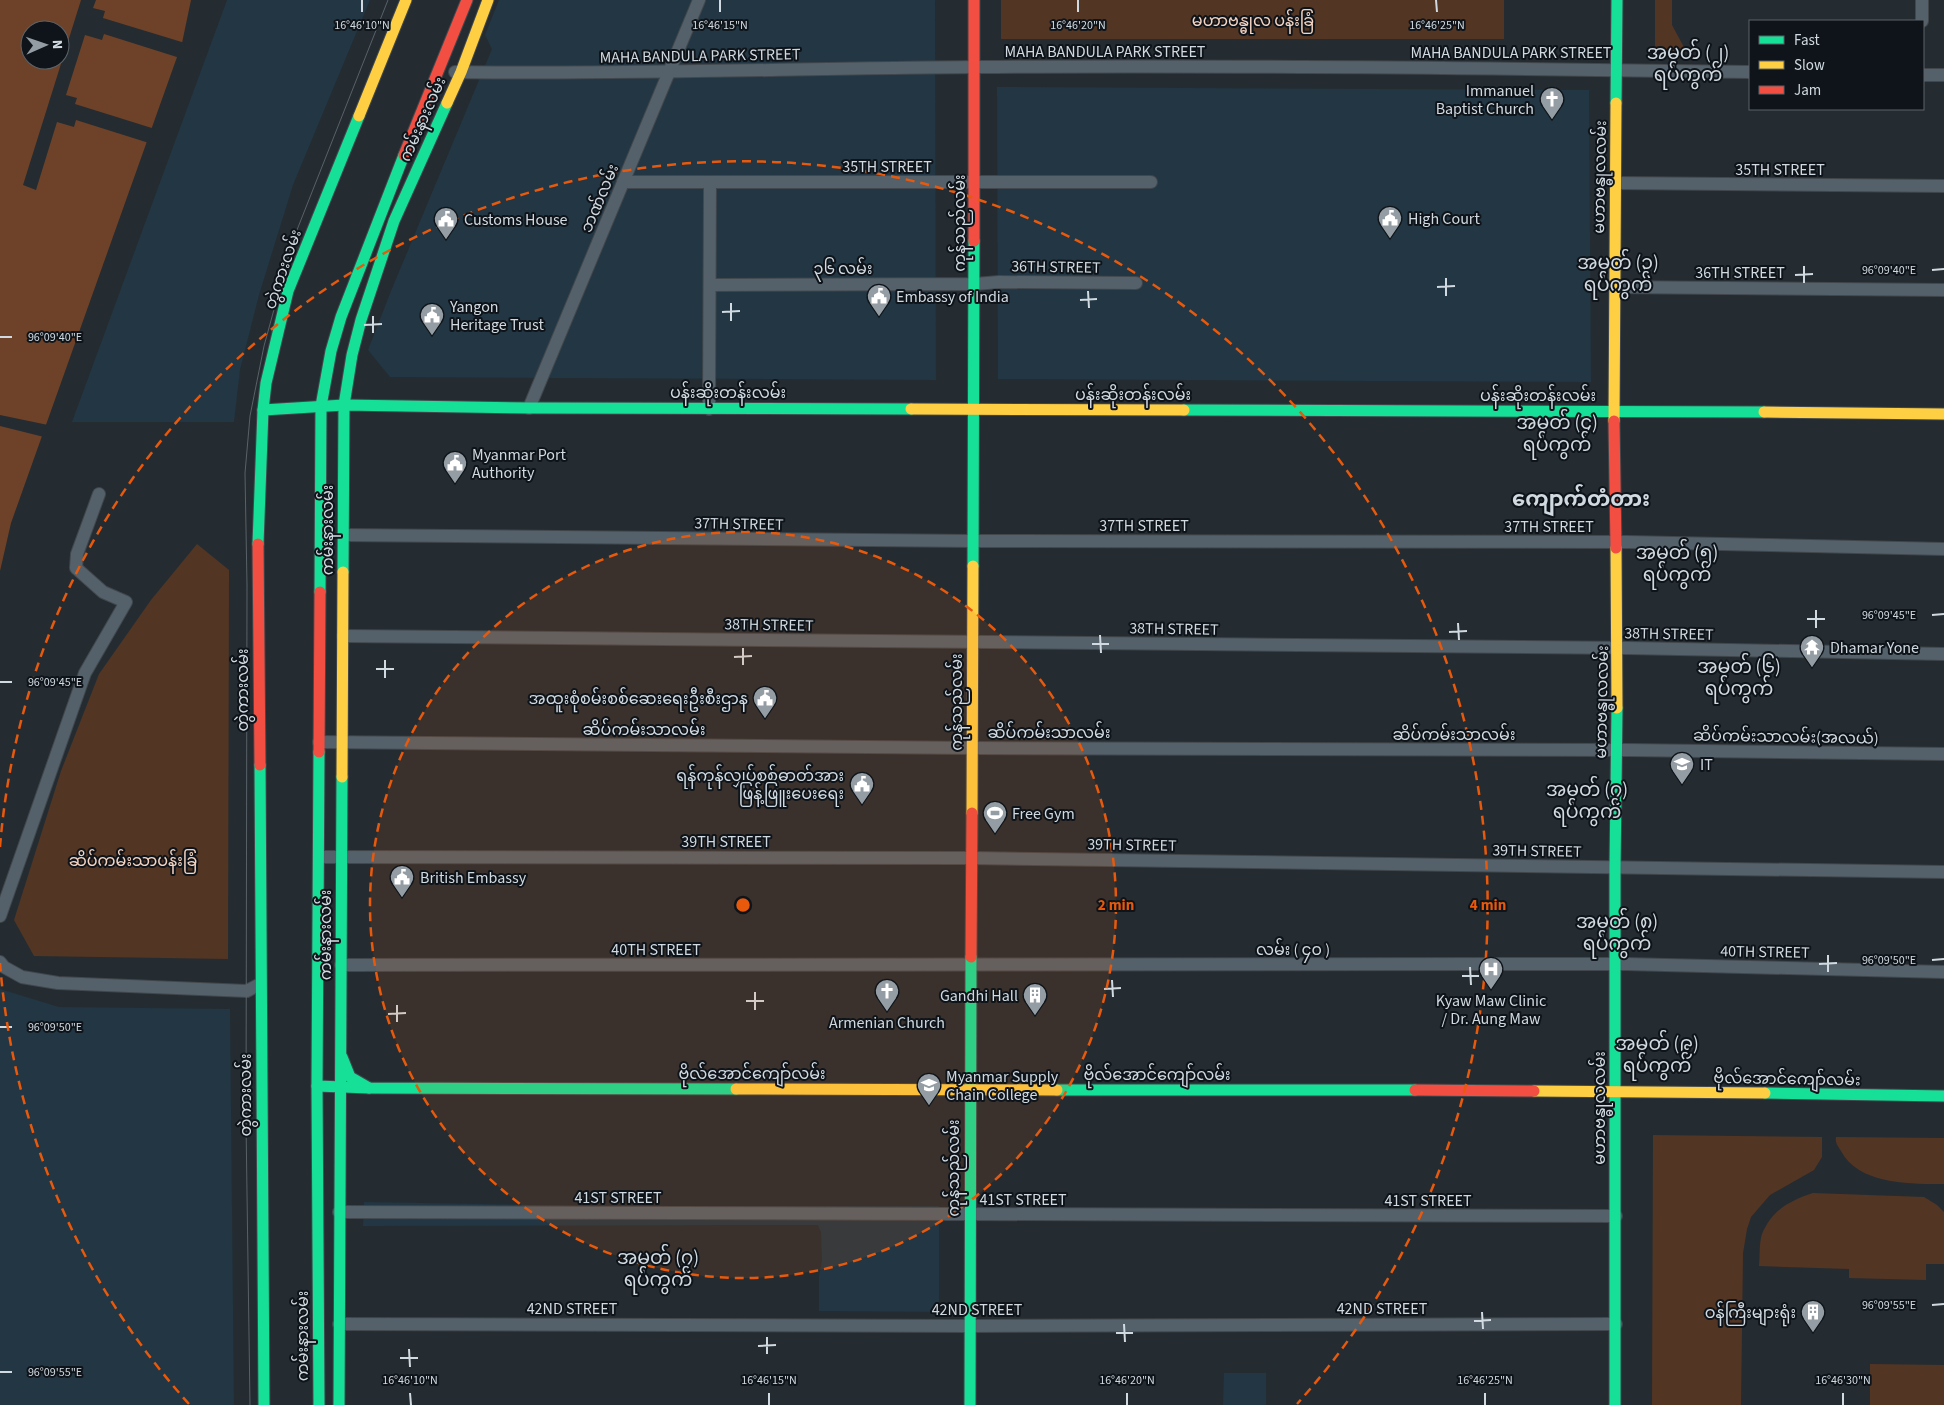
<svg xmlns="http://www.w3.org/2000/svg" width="1944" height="1405" viewBox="0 0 1944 1405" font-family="'Source Sans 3','Noto Sans Myanmar',sans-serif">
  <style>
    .built { fill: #223643 }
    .green { fill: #533524 }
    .water { fill: #6e4228; fill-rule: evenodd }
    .pier { fill: #242c31 }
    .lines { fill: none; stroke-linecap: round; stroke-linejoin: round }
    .street-casing { stroke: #41474c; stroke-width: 14 }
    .fast-casing { stroke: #41474c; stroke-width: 13 }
    .slow-casing { stroke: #41474c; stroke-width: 13 }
    .jam-casing { stroke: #41474c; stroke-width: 13 }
    .street { stroke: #54616a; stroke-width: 12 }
    .fast { stroke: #16e098; stroke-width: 11 }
    .slow { stroke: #ffcf43; stroke-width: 11 }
    .jam { stroke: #f24e42; stroke-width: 11 }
    .tram { stroke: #596268; stroke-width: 1 }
    .ticks { fill: none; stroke: #d1dae1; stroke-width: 2 }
    .ring { fill: none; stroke: #e8590c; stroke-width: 2.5; stroke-dasharray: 9 6 }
    .labels { text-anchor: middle; stroke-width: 4; stroke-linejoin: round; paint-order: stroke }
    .park-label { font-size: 16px; fill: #f5d4c2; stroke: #0e1419 }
    .street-label { font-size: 16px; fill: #d1dae1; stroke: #0e1419 }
    .poi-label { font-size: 16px; fill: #d1dae1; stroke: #0e1419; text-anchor: start }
    .quarter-label { font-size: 19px; fill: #d1dae1; stroke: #0e1419 }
    .district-label { font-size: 21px; font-weight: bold; fill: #d1dae1; stroke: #0e1419 }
    .ticks-label { font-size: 12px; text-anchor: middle; fill: #d1dae1; stroke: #0e1419; stroke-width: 4; stroke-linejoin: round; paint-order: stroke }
    .centre { fill: #e8590c; stroke: #0e1419; stroke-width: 2.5 }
    .ring-label { font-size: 15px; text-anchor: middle; font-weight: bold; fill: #e8590c; stroke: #0e1419; stroke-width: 4; stroke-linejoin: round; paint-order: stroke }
  </style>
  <rect width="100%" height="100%" fill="#242c31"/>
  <!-- built -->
  <g class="built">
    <path d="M 227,0 L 370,0 L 293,185 L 259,295 L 240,370 L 234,422 L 72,422 Z"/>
    <path d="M 499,0 L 935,0 L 936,380 L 390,377 L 368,350 L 391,291 L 492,49 L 485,35 Z"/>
    <path d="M 997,87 L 1589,90 L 1591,382 L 998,379 Z"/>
    <path d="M 0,989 L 59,1007 L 230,1009 L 234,1405 L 0,1405 Z"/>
    <path d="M 364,1202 L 592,1206 L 939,1206 L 939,1312 L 819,1311 L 819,1276 L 822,1261 L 821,1232 L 818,1225 L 363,1226 Z"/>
    <path d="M 1224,1373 L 1266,1373 L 1266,1405 L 1223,1405 Z"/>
  </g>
  <!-- green -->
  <g class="green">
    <rect x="1001" y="0" width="503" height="39"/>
    <path d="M 1655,0 L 1672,0 L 1672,25 L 1686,51 L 1676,62 L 1655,52 Z"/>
    <path d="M 197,544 L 229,570 L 228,959 L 34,956 L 14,920 L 61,771 L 99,674 L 151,600 Z"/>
    <path d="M 1653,1135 L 1822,1137 L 1822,1157 L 1814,1170 L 1770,1195 L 1751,1217 L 1747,1229 L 1743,1253 L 1741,1405 L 1652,1405 Z"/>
    <path d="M 1836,1137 L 1944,1138 L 1944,1184 C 1911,1184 1859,1185 1841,1151 C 1838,1146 1835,1143 1836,1137 Z"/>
    <path d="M 1813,1193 L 1924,1197 L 1937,1205 L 1944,1212 L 1944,1264 L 1926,1264 L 1926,1280 L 1849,1278 L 1849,1269 L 1759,1266 C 1760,1257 1759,1243 1762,1234 C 1772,1210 1789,1201 1813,1193 Z"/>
    <path d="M 1870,1364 L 1944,1365 L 1944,1405 L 1870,1405 Z"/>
  </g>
  <!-- water -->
  <path class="water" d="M 0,0 L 191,0 L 182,43 L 11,523 L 0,571 ZM 30,30 L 60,30 L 60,60 L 30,60 Z"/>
  <!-- pier -->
  <g class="pier">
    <path d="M 81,0 L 96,0 L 93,8 L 105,11 L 103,18 L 185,43 L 180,58 L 104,34 L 102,40 L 85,35 L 66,95 L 77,98 L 75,104 L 155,129 L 149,143 L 76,120 L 74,127 L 57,122 L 36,190 L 23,185 Z"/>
    <path d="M 0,415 L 48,425 L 44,437 L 0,426 Z"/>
  </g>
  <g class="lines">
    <!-- street casing -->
    <g class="street-casing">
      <g id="street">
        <path d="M 1922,21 L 1922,0"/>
        <path d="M 455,72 C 629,75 802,68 976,67 C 1234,65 1492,68 1750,72"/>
        <path d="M 1923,75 L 1944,75"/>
        <path d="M 623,182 L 1151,182"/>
        <path d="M 1615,183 L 1944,186"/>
        <path d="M 710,285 L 975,284 L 999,282 L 1136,283"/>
        <path d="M 1614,287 L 1944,290"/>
        <path d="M 529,408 L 699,0"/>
        <path d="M 709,409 L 710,182"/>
        <path d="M 343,535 L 973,541 L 1628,542 L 1944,549"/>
        <path d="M 343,636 L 1628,648 L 1944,654"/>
        <path d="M 319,742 L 972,748 L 1628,750 L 1944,754"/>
        <path d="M 319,857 L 971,858 L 1944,872"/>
        <path d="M 0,916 L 85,673 L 126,602 L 103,592 L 76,568 L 77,554 L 99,494"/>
        <path d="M 0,962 L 4,967 L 22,977 L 58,983 L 247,991 L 260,984"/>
        <path d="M 341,965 L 1626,964 L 1944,972"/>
        <path d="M 339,1212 L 1616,1216"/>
        <path d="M 339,1324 L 970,1326 L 1616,1324"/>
      </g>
    </g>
    <!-- fast casing -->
    <g class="fast-casing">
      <g id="fast">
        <path d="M 1616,103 L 1617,0"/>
        <path d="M 263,410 L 344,405 L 529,408 L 911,409"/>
        <path d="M 1184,410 L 1764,412"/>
        <path d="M 258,544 L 263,410 L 266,383 L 288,291 L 359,116"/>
        <path d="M 973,566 L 974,241"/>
        <path d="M 343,572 L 344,405 L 352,355 L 361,320 L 394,221 L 447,103"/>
        <path d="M 320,592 L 321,406 L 331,351 L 341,317 L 404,155"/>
        <path d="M 319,752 L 317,1086 L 319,1405"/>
        <path d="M 260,765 L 264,1405"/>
        <path d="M 342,1057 L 350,1077 L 369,1088"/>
        <path d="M 317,1086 L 369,1088 L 736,1089"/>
        <path d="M 1057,1090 L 1415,1090"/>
        <path d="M 1765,1093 L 1944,1096"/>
        <path d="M 339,1405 L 342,777"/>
        <path d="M 970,1405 L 971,957"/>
        <path d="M 1615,1405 L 1615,868 L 1617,708"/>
      </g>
    </g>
    <!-- slow casing -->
    <g class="slow-casing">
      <g id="slow">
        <path d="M 447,103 L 461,72 L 488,0"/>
        <path d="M 359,116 L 406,0"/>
        <path d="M 911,409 L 1184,410"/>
        <path d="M 1764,412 L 1944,414"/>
        <path d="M 1614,421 L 1616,103"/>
        <path d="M 1616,548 L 1617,708"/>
        <path d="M 342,777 L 343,572"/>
        <path d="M 972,813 L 973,566"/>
        <path d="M 736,1089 L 1057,1090"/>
        <path d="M 1534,1091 L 1765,1093"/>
      </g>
    </g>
    <!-- jam casing -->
    <g class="jam-casing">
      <g id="jam">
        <path d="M 974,0 L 974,241"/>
        <path d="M 404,155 L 467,0"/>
        <path d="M 1614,421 L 1616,548"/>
        <path d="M 258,544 L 260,765"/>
        <path d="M 319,752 L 320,592"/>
        <path d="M 971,957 L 972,813"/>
        <path d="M 1415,1090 L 1534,1091"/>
      </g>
    </g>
    <!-- street -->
    <use href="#street" class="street"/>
    <!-- fast -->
    <use href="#fast" class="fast"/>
    <!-- slow -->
    <use href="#slow" class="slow"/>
    <!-- jam -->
    <use href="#jam" class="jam"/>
    <!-- tram -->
    <path class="tram" d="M 250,1405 L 246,1122 L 247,585 L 245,473 L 250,416 L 264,346 L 293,240 L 388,0"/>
  </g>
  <!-- ticks -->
  <path class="ticks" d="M 362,0 L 362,12M 720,0 L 720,12M 1078,0 L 1078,12M 1436,0 L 1437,12M 1804,266 L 1804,283M 1932,270 L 1944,269M 1795,275 L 1813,274M 1446,278 L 1446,296M 1437,287 L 1455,286M 1088,291 L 1089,308M 1080,300 L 1097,299M 731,303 L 731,321M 722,312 L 740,311M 373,316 L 373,333M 364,325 L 382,324M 0,337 L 12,337M 1816,610 L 1816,628M 1932,615 L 1944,614M 1807,619 L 1825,619M 1458,623 L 1459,640M 1449,632 L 1467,631M 1100,635 L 1101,653M 1092,644 L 1109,644M 743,648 L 743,665M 734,657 L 752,656M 385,660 L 385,678M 376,669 L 394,669M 0,682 L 12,682M 1828,955 L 1828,972M 1932,960 L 1944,959M 1819,964 L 1837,963M 1470,967 L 1471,985M 1462,976 L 1479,976M 1112,980 L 1113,997M 1104,989 L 1121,988M 755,992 L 755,1010M 746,1001 L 764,1001M 397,1005 L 397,1022M 388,1014 L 406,1013M 0,1027 L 12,1027M 1932,1305 L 1944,1304M 1482,1312 L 1483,1329M 1474,1321 L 1491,1320M 1124,1324 L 1125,1342M 1116,1333 L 1133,1333M 767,1337 L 767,1354M 758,1346 L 776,1345M 409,1349 L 410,1367M 400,1358 L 418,1358M 0,1372 L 12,1372M 410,1393 L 411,1405M 769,1393 L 769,1405M 1127,1393 L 1127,1405M 1485,1393 L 1485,1405M 1843,1393 L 1843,1405"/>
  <!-- distance rings -->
  <circle cx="743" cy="905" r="373" fill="#e8590c" fill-opacity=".12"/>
  <g class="ring">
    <circle cx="743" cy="905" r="373"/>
    <path d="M189 1404A745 745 0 0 1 0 963M0 847A745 745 0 1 1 1297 1404"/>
  </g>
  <!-- icons -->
  <defs>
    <g id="church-pin" transform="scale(1.25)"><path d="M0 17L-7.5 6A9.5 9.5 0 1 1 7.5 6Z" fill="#949da3" stroke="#0e1419"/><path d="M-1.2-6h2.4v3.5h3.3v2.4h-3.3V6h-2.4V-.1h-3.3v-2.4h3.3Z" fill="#fff"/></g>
    <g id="civic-pin" transform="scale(1.25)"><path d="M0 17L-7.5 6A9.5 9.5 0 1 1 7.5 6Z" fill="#949da3" stroke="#0e1419"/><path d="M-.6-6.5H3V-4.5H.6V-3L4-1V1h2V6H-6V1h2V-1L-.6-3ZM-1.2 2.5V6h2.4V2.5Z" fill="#fff"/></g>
    <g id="temple-pin" transform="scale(1.25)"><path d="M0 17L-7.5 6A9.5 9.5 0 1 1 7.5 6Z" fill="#949da3" stroke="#0e1419"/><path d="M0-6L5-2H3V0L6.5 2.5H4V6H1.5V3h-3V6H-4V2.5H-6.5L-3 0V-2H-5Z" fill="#fff"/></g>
    <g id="university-pin" transform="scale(1.25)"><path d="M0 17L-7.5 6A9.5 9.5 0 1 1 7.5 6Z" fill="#949da3" stroke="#0e1419"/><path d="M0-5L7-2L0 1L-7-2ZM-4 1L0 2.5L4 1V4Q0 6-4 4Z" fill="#fff"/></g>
    <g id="stadium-pin" transform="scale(1.25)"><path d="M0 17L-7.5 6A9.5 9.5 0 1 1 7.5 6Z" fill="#949da3" stroke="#0e1419"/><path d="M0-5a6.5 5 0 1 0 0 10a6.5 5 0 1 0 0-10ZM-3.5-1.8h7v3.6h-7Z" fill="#fff"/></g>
    <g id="hospital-pin" transform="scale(1.25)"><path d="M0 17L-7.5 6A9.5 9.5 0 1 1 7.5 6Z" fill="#949da3" stroke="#0e1419"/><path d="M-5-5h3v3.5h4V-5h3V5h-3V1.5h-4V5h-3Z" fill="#fff"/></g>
    <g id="building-pin" transform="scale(1.25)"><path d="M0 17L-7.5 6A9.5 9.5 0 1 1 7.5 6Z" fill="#949da3" stroke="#0e1419"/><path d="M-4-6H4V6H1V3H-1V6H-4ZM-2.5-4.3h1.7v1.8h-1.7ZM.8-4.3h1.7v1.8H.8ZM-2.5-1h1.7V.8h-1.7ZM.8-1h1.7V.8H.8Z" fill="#fff"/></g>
  </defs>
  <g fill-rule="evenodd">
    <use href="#church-pin" x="1552" y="99"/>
    <use href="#civic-pin" x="1390" y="218"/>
    <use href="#civic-pin" x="446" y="219"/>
    <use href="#civic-pin" x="879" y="296"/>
    <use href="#civic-pin" x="432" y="315"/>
    <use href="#civic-pin" x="455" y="463"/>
    <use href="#temple-pin" x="1812" y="647"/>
    <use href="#civic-pin" x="765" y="698"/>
    <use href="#university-pin" x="1682" y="764"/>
    <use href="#civic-pin" x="862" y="784"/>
    <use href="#stadium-pin" x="995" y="813"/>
    <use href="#civic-pin" x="402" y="877"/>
    <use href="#hospital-pin" x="1491" y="969"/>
    <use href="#church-pin" x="887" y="991"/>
    <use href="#building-pin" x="1035" y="995"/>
    <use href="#university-pin" x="929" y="1085"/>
    <use href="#building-pin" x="1813" y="1312"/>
  </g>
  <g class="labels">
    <!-- park labels -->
    <g class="park-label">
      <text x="1253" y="26">မဟာဗန္ဓုလ ပန်းခြံ</text>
      <text x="133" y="866">ဆိပ်ကမ်းသာပန်းခြံ</text>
    </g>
    <!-- street labels -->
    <g class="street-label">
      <text x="1105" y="57">MAHA BANDULA PARK STREET</text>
      <text x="1511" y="58">MAHA BANDULA PARK STREET</text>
      <text transform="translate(700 55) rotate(-1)" y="6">MAHA BANDULA PARK STREET</text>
      <text transform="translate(422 119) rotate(-66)" y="6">ကမ်းနားလမ်း</text>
      <text x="887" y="172">35TH STREET</text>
      <text x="1780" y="175">35TH STREET</text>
      <text transform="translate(1599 177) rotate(-89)" y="6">မဟာဗန္ဓုလလမ်း</text>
      <text transform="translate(599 198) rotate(-67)" y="6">ဘဏ်လမ်း</text>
      <text transform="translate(959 223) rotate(-90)" y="6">ကုန်သည်လမ်း</text>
      <text transform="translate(1056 266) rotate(1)" y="6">36TH STREET</text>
      <text x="843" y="274">၃၆ လမ်း</text>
      <text transform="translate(282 269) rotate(-71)" y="6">တွဲကားလမ်း</text>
      <text x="1740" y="278">36TH STREET</text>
      <text x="728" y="398">ပန်းဆိုးတန်းလမ်း</text>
      <text x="1133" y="400">ပန်းဆိုးတန်းလမ်း</text>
      <text x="1538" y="401">ပန်းဆိုးတန်းလမ်း</text>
      <text transform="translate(739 523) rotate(1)" y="6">37TH STREET</text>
      <text x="1144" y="531">37TH STREET</text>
      <text x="1549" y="532">37TH STREET</text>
      <text transform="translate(327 530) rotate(-90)" y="6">ကမ်းနားလမ်း</text>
      <text transform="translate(769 624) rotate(1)" y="6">38TH STREET</text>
      <text transform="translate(1174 628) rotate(1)" y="6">38TH STREET</text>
      <text transform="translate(1669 633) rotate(1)" y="6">38TH STREET</text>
      <text transform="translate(242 690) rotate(-90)" y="6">တွဲကားလမ်း</text>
      <text transform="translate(956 702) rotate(-90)" y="6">ကုန်သည်လမ်း</text>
      <text transform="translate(1601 702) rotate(-89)" y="6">မဟာဗန္ဓုလလမ်း</text>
      <text x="644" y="735">ဆိပ်ကမ်းသာလမ်း</text>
      <text x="1049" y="738">ဆိပ်ကမ်းသာလမ်း</text>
      <text x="1454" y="740">ဆိပ်ကမ်းသာလမ်း</text>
      <text transform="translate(1786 736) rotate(1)" y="6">ဆိပ်ကမ်းသာလမ်း(အလယ်)</text>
      <text x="726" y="847">39TH STREET</text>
      <text transform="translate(1132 844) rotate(1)" y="6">39TH STREET</text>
      <text transform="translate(1537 850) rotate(1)" y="6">39TH STREET</text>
      <text transform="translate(325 935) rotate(-90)" y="6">ကမ်းနားလမ်း</text>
      <text x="656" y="955">40TH STREET</text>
      <text x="1293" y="955">လမ်း ( ၄၀ )</text>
      <text transform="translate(1765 951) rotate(1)" y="6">40TH STREET</text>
      <text x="752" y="1079">ဗိုလ်အောင်ကျော်လမ်း</text>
      <text x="1157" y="1080">ဗိုလ်အောင်ကျော်လမ်း</text>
      <text transform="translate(1787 1078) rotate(1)" y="6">ဗိုလ်အောင်ကျော်လမ်း</text>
      <text transform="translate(245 1095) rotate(-90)" y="6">တွဲကားလမ်း</text>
      <text transform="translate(1599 1108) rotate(-90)" y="6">မဟာဗန္ဓုလလမ်း</text>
      <text transform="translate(953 1168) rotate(-90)" y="6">ကုန်သည်လမ်း</text>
      <text x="618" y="1203">41ST STREET</text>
      <text x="1023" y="1205">41ST STREET</text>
      <text x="1428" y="1206">41ST STREET</text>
      <text x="572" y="1314">42ND STREET</text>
      <text x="1382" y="1314">42ND STREET</text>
      <text x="977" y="1315">42ND STREET</text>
      <text transform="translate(302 1336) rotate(-90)" y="6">ကမ်းနားလမ်း</text>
    </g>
    <!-- poi labels -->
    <g class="poi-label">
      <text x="1534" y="96" text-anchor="end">Immanuel<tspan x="1534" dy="18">Baptist Church</tspan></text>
      <text x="1408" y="224">High Court</text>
      <text x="464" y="225">Customs House</text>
      <text x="896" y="302">Embassy of India</text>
      <text x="450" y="312">Yangon<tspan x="450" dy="18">Heritage Trust</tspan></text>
      <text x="472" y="460">Myanmar Port<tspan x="472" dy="18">Authority</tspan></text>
      <text x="1830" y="653">Dhamar Yone</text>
      <text x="748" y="704" text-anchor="end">အထူးစုံစမ်းစစ်ဆေးရေးဦးစီးဌာန</text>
      <text x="1700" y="770">IT</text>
      <text x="844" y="781" text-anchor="end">ရန်ကုန်လျှပ်စစ်ဓာတ်အား<tspan x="844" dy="18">ဖြန့်ဖြူးပေးရေး</tspan></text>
      <text x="1012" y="819">Free Gym</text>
      <text x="420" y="883">British Embassy</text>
      <text x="1018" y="1001" text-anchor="end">Gandhi Hall</text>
      <text x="1491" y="1006" text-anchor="middle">Kyaw Maw Clinic<tspan x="1491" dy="18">/ Dr. Aung Maw</tspan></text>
      <text x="887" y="1028" text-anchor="middle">Armenian Church</text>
      <text x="946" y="1082">Myanmar Supply<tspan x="946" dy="18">Chain College</tspan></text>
      <text x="1796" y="1318" text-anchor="end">ဝန်ကြီးများရုံး</text>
    </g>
    <!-- quarter labels -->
    <g class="quarter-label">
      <text x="1688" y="59">အမှတ် (၂)<tspan x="1688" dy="22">ရပ်ကွက်</tspan></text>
      <text x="1618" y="269">အမှတ် (၃)<tspan x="1618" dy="22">ရပ်ကွက်</tspan></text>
      <text x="1557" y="429">အမှတ် (၄)<tspan x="1557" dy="22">ရပ်ကွက်</tspan></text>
      <text x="1677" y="559">အမှတ် (၅)<tspan x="1677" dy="22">ရပ်ကွက်</tspan></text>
      <text x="1739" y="673">အမှတ် (၆)<tspan x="1739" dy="22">ရပ်ကွက်</tspan></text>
      <text x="1587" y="796">အမှတ် (၇)<tspan x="1587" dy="22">ရပ်ကွက်</tspan></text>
      <text x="1617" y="928">အမှတ် (၈)<tspan x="1617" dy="22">ရပ်ကွက်</tspan></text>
      <text x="1657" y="1050">အမှတ် (၉)<tspan x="1657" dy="22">ရပ်ကွက်</tspan></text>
      <text x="658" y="1264">အမှတ် (၇)<tspan x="658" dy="22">ရပ်ကွက်</tspan></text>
    </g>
    <!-- district labels -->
    <g class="district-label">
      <text x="1581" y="506">ကျောက်တံတား</text>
    </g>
  </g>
  <g class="ticks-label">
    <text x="362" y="29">16°46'10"N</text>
    <text x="720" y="29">16°46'15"N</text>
    <text x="1078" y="29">16°46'20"N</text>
    <text x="1437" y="29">16°46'25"N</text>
    <text x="1889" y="274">96°09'40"E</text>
    <text x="55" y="341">96°09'40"E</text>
    <text x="1889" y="619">96°09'45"E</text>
    <text x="55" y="686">96°09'45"E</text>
    <text x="1889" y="964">96°09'50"E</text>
    <text x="55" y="1031">96°09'50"E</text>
    <text x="1889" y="1309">96°09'55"E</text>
    <text x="55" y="1376">96°09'55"E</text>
    <text x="410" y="1384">16°46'10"N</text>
    <text x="769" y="1384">16°46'15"N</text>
    <text x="1127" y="1384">16°46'20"N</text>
    <text x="1485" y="1384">16°46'25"N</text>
    <text x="1843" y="1384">16°46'30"N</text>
  </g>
  <circle cx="743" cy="905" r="8" class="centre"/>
  <g class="ring-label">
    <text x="1116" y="910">2 min</text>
    <text x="1488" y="910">4 min</text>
  </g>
  <!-- legend -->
  <rect x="1749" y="20" width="175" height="90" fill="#0e1419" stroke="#5c6369"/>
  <rect x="1759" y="36" width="25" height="8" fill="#16e098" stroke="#5c6369"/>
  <text x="1794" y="45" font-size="15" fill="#d1dae1">Fast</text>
  <rect x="1759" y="61" width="25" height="8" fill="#ffcf43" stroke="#5c6369"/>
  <text x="1794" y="70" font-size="15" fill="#d1dae1">Slow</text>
  <rect x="1759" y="86" width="25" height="8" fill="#f24e42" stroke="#5c6369"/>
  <text x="1794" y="95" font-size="15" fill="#d1dae1">Jam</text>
  <!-- north arrow -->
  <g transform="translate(45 45) rotate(88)"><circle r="24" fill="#0e1419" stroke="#5c6369"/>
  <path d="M0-4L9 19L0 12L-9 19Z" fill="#949da3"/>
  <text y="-8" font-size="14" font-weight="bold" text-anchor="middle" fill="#d1dae1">N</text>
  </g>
</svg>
